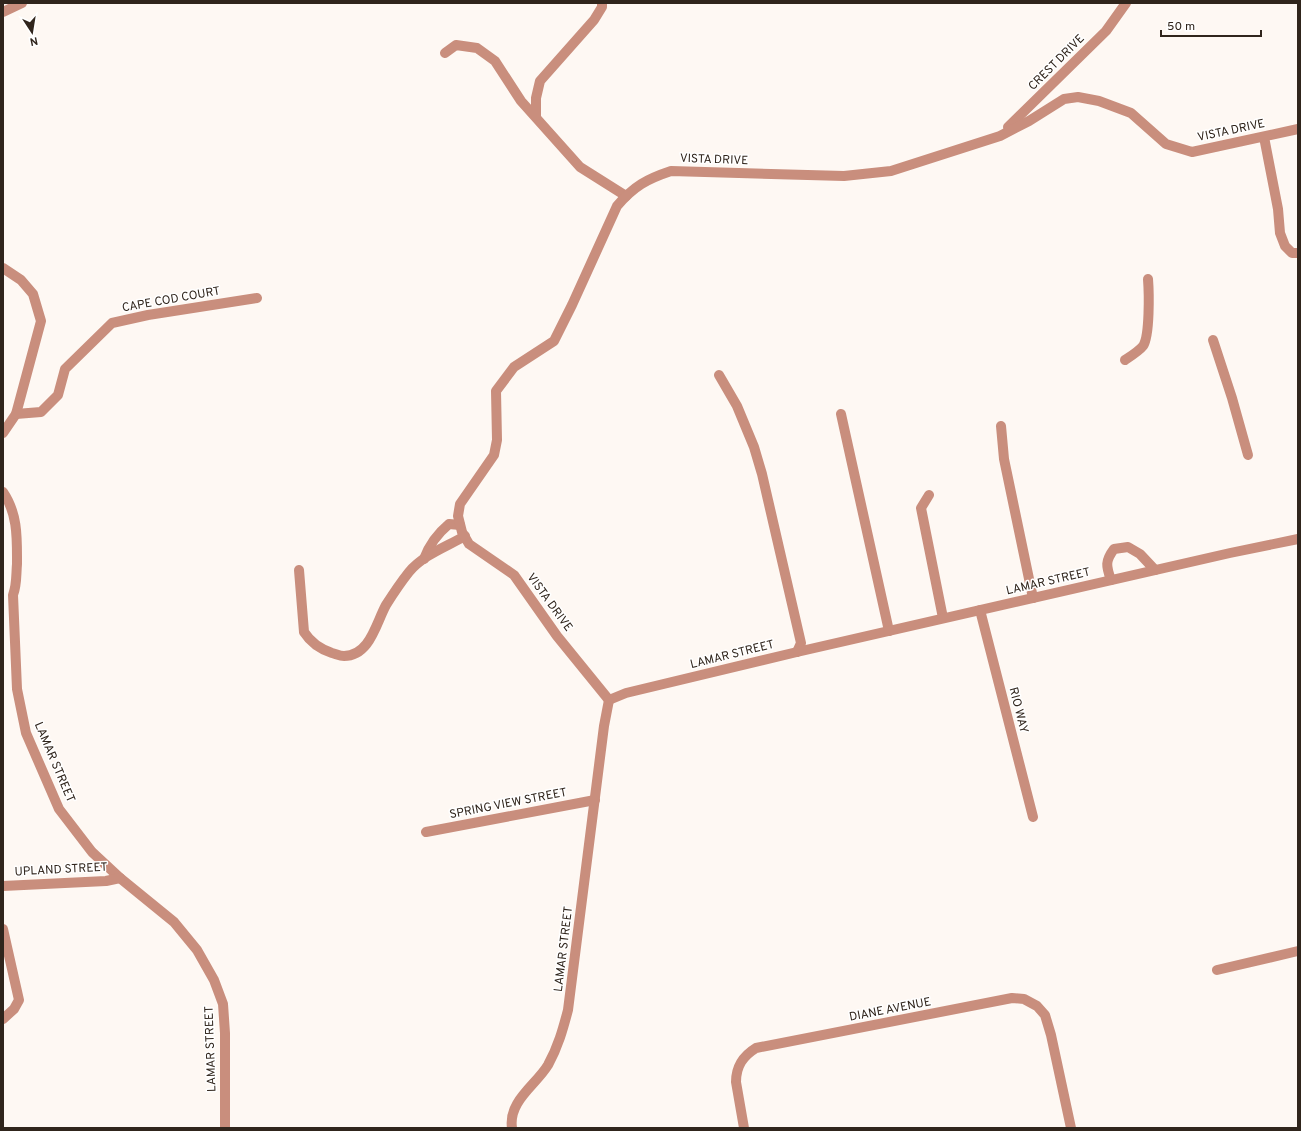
<svg xmlns="http://www.w3.org/2000/svg" width="1301" height="1131" viewBox="0 0 1301 1131" font-family="Overpass,sans-serif">
  <style>
    .lines { fill: none; stroke-linecap: round; stroke-linejoin: round }
    .minor { stroke: #c98e7d; stroke-width: 10 }
    .labels { text-anchor: middle; stroke-width: 3; stroke-linejoin: round; paint-order: stroke }
    .street-label { font-size: 12px; fill: #30251c; stroke: #fff }
  </style>
  <rect width="100%" height="100%" fill="#fef8f3"/>
  <g class="lines">
    <!-- minor -->
    <g class="minor">
      <path d="M 3,12 L 22,3"/>
      <path d="M 445,53 L 456,45 L 477,48 L 495,61 L 521,101 L 580,167 L 626,196"/>
      <path d="M 536,116 L 536,98 L 540,81 L 594,20 L 602,7 L 602,3"/>
      <path d="M 1008,127 L 1106,31 L 1126,3"/>
      <path d="M 1264,137 L 1278,209 L 1280,233 L 1285,246 L 1292,253 L 1298,253"/>
      <path d="M 3,268 L 21,280 L 33,294 L 41,321 L 16,414 L 3,433"/>
      <path d="M 1213,340 L 1232,398 L 1248,455"/>
      <path d="M 1125,360 C 1131,356 1139,351 1143,346 C 1150,336 1149,292 1148,279"/>
      <path d="M 719,375 L 737,406 L 754,447 L 762,474 L 801,643 L 797,652"/>
      <path d="M 16,414 L 41,412 L 58,395 L 65,369 L 112,323 L 148,315 L 257,298"/>
      <path d="M 841,414 L 889,631"/>
      <path d="M 1001,426 L 1004,459 L 1033,598"/>
      <path d="M 3,492 C 18,514 17,538 17,564 C 16,575 17,585 13,595 L 17,689 L 26,733 L 59,809 L 92,852 L 120,878 L 174,922 L 197,950 L 214,980 L 223,1004 L 225,1033 L 225,1128"/>
      <path d="M 929,495 L 921,508 L 943,618"/>
      <path d="M 424,559 C 429,545 437,534 449,524 L 460,525"/>
      <path d="M 299,570 L 304,632 C 311,643 320,649 332,653 C 336,654 340,656 344,656 C 370,656 376,623 386,605 C 393,594 401,582 409,572 C 423,555 446,547 465,536"/>
      <path d="M 1111,580 C 1106,566 1105,561 1114,549 L 1128,547 L 1140,554 L 1155,570"/>
      <path d="M 980,610 L 1033,817"/>
      <path d="M 609,700 L 557,636 L 514,575 L 469,544 L 462,532 L 458,516 L 460,504 L 494,455 L 497,440 L 496,391 L 514,367 L 554,341 L 572,305 L 617,206 C 634,186 647,179 671,171 L 844,176 L 891,171 L 1000,136 L 1029,121 L 1064,99 L 1078,97 L 1099,101 L 1131,113 L 1166,144 L 1192,152 L 1298,129"/>
      <path d="M 609,700 L 626,693 L 797,652 L 1230,553 L 1298,539"/>
      <path d="M 426,832 L 595,800"/>
      <path d="M 3,886 L 106,881 L 120,878"/>
      <path d="M 3,929 L 19,1000 L 14,1009 L 3,1019"/>
      <path d="M 1217,970 L 1298,951"/>
      <path d="M 512,1128 C 508,1101 536,1085 548,1065 C 558,1047 563,1029 568,1010 L 604,726 L 609,700"/>
      <path d="M 744,1128 L 736,1082 C 736,1066 743,1056 756,1048 L 1012,998 L 1024,999 L 1037,1006 L 1045,1015 L 1051,1035 L 1071,1128"/>
    </g>
  </g>
  <g class="labels">
    <!-- street labels -->
    <g class="street-label">
      <text transform="translate(1056 62) rotate(-45)" y="4">CREST DRIVE</text>
      <text transform="translate(1231 130) rotate(-12)" y="4">VISTA DRIVE</text>
      <text transform="translate(714 159) rotate(2)" y="4">VISTA DRIVE</text>
      <text transform="translate(171 299) rotate(-10)" y="4">CAPE COD COURT</text>
      <text transform="translate(1048 581) rotate(-13)" y="4">LAMAR STREET</text>
      <text transform="translate(550 602) rotate(54)" y="4">VISTA DRIVE</text>
      <text transform="translate(732 654) rotate(-14)" y="4">LAMAR STREET</text>
      <text transform="translate(1019 710) rotate(76)" y="4">RIO WAY</text>
      <text transform="translate(55 762) rotate(67)" y="4">LAMAR STREET</text>
      <text transform="translate(508 803) rotate(-11)" y="4">SPRING VIEW STREET</text>
      <text transform="translate(61 869) rotate(-3)" y="4">UPLAND STREET</text>
      <text transform="translate(563 949) rotate(-83)" y="4">LAMAR STREET</text>
      <text transform="translate(890 1009) rotate(-11)" y="4">DIANE AVENUE</text>
      <text transform="translate(210 1049) rotate(-92)" y="4">LAMAR STREET</text>
    </g>
  </g>
  <!-- border -->
  <rect width="1301" height="1131" fill="none" stroke="#30251c" stroke-width="8"/>
  <!-- north arrow -->
  <g transform="translate(32 32) rotate(168)" stroke="#ffffff" stroke-width="3" paint-order="stroke">
  <path d="M0-3L7 15L0 10L-7 15Z" fill="#30251c"/>
  <text y="-6" font-size="11" font-weight="bold" text-anchor="middle" fill="#30251c">N</text>
  </g>
  <!-- scale -->
  <path d="M1161 30v6h100v-6" fill="none" stroke="#30251c" stroke-width="2"/>
  <text x="1167" y="30" font-size="12" fill="#30251c" stroke="#ffffff" stroke-width="3" paint-order="stroke">50 m</text>
</svg>
